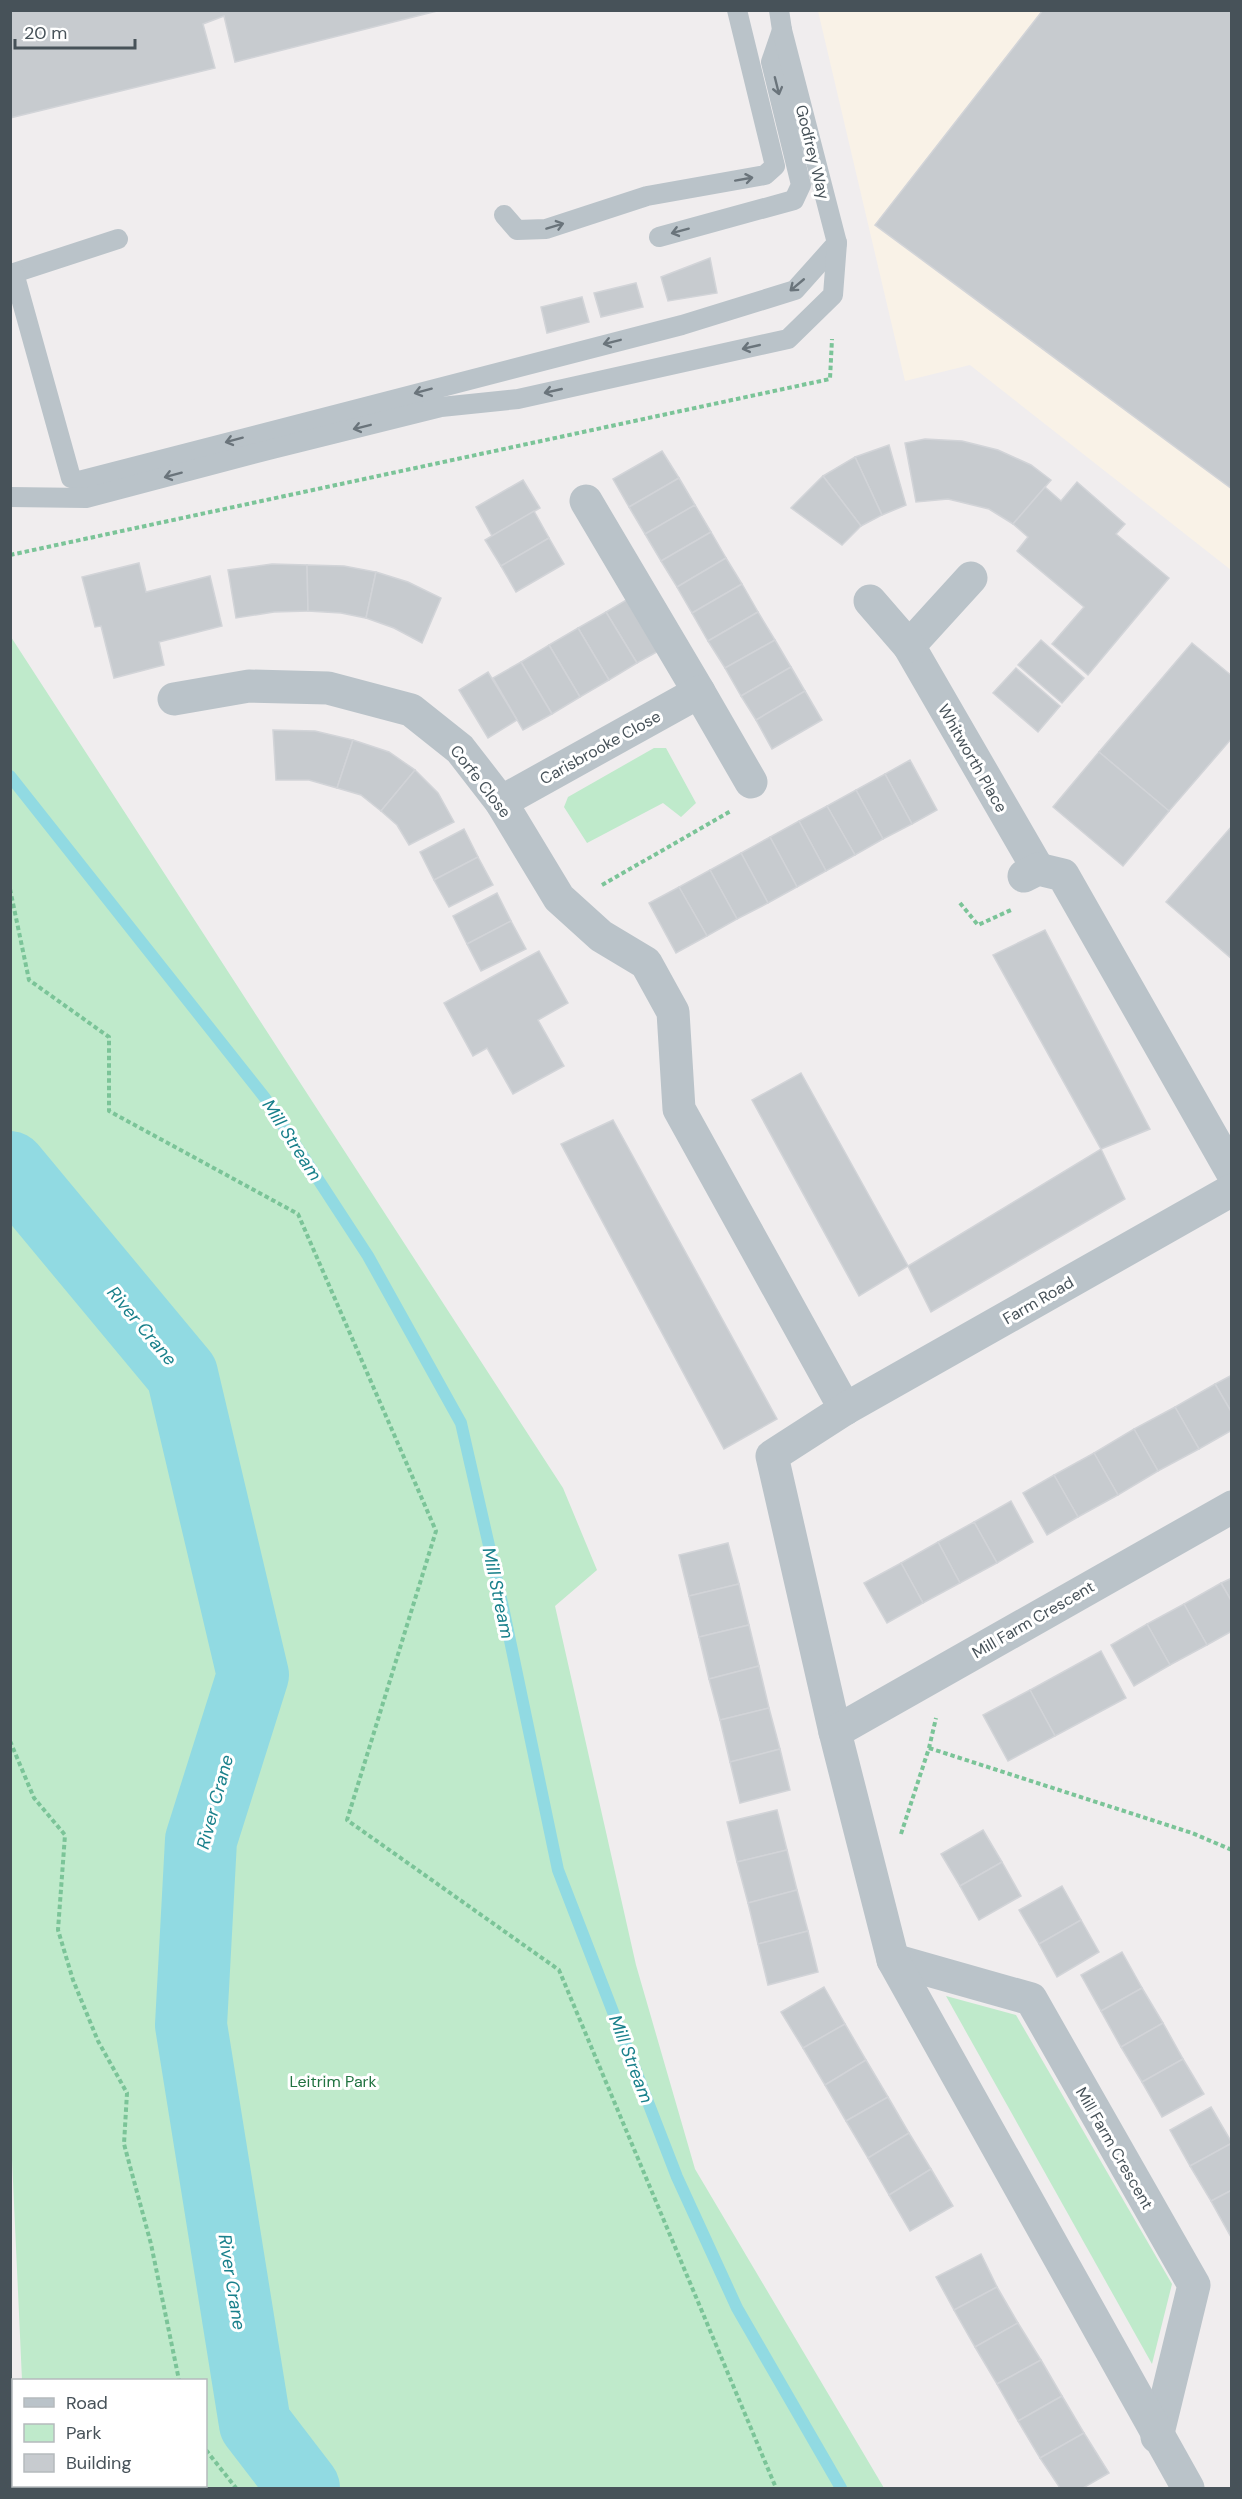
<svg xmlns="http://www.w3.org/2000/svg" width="1242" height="2499" viewBox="0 0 1242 2499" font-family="'DM Sans',sans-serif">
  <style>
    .commercial { fill: #f9f2e7 }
    .green { fill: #bfeacb }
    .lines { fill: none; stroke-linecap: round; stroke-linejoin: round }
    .stream { stroke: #91dae2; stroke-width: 12 }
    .river { stroke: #91dae2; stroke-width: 72 }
    .building { fill: #c7cbcf; stroke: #d2d4d8; stroke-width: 1.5 }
    .path { stroke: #7bc498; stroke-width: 4; stroke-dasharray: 4.5 3; stroke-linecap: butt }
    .lane { stroke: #bac3c9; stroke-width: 20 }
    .street { stroke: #bac3c9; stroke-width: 33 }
    .oneway { stroke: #6a747b }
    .labels { text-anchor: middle; stroke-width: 6; stroke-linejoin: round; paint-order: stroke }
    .street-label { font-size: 16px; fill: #475259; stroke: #fff }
    .park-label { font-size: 16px; fill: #207240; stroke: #fff }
    .water-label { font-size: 18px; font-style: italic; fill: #19808b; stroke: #fff }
  </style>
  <rect width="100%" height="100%" fill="#f0edee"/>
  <!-- commercial -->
  <path class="commercial" d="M 818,11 L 1231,11 L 1231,570 L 970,365 L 905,381 Z"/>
  <!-- green -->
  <g class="green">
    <path d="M 11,637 L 563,1488 L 597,1570 L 555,1606 L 636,1965 L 695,2169 L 884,2488 L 11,2488 L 10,2406 L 13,2399 L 14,2486 L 206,2486 L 206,2380 L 22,2380 L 10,2115 Z"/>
    <path d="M 654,748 L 666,748 L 696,803 L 681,817 L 663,803 L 587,843 L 564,807 L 568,797 Z"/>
    <path d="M 946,1996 L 1016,2015 L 1172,2284 L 1152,2364 Z"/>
  </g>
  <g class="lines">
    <!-- stream -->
    <path class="stream" d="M 10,776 L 265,1098 L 368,1256 L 461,1423 L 503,1607 L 558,1870 L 677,2177 L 737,2308 L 841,2488"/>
    <!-- river -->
    <path class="river" d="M 10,1167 L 182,1374 L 253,1675 L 201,1840 L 191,2025 L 255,2424 L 304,2488"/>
  </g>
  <!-- building -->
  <g class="building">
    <path d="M 10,10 L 441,10 L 235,62 L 224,16 L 203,24 L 215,68 L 10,118 Z"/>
    <path d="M 1043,10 L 1232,10 L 1232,489 L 875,225 Z"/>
    <path d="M 710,258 L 717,293 L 668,301 L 661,277 Z"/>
    <path d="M 636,283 L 643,307 L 601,317 L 594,293 Z"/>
    <path d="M 582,297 L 589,322 L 547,333 L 541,307 Z"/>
    <path d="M 925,439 L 962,441 L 998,450 L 1031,465 L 1051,480 L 1013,524 L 989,509 L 948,499 L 916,502 L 905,443 Z"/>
    <path d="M 889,445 L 906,505 L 882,515 L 855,457 Z"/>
    <path d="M 662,451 L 679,478 L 629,507 L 613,479 Z"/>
    <path d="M 855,457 L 882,515 L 861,526 L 823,476 Z"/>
    <path d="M 823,476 L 861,526 L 842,545 L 791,508 Z"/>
    <path d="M 679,478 L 695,505 L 645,534 L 629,507 Z"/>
    <path d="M 523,480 L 540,508 L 492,536 L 476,507 Z"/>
    <path d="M 1077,482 L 1125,524 L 1116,534 L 1169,578 L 1088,675 L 1052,644 L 1084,607 L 1017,551 L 1028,537 L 1013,524 L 1045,487 L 1061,501 Z"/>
    <path d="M 695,505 L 711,532 L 661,561 L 645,534 Z"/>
    <path d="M 534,511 L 549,538 L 501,566 L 485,540 Z"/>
    <path d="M 711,532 L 726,558 L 677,587 L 661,561 Z"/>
    <path d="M 549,538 L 564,564 L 516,592 L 501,566 Z"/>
    <path d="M 726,558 L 742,584 L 692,613 L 677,587 Z"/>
    <path d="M 139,563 L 146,592 L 210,576 L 222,626 L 159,642 L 164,665 L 114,678 L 101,626 L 95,627 L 82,577 Z"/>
    <path d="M 272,564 L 307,565 L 308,611 L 274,612 L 236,618 L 228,570 Z"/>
    <path d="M 307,565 L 344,566 L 376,572 L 366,618 L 341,613 L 308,611 Z"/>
    <path d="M 376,572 L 408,582 L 441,598 L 422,643 L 394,628 L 366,618 Z"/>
    <path d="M 742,584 L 758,612 L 708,641 L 692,613 Z"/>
    <path d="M 633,596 L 664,648 L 637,663 L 606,612 Z"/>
    <path d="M 606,612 L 637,663 L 609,680 L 578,628 Z"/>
    <path d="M 758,612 L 775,640 L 725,668 L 708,641 Z"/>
    <path d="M 578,628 L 609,680 L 580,697 L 549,645 Z"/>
    <path d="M 775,640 L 791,667 L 741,696 L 725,668 Z"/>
    <path d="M 1041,640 L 1084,678 L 1062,703 L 1018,665 Z"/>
    <path d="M 1192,643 L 1232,676 L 1232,738 L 1169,811 L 1099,752 Z"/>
    <path d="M 549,645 L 580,697 L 552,714 L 521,662 Z"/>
    <path d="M 521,662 L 552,714 L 523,730 L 493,678 Z"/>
    <path d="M 791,667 L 805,691 L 756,720 L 741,696 Z"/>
    <path d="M 1016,668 L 1060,706 L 1038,732 L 993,693 Z"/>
    <path d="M 488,672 L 517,720 L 488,738 L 459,690 Z"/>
    <path d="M 805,691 L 822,720 L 772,749 L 756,720 Z"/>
    <path d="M 273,730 L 315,731 L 353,740 L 337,788 L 309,780 L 276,780 Z"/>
    <path d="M 353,740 L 389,752 L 415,770 L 381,811 L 361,795 L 337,788 Z"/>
    <path d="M 1099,752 L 1169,811 L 1123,866 L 1053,807 Z"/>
    <path d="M 910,760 L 937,810 L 912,824 L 885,774 Z"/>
    <path d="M 415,770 L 438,793 L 454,822 L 409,845 L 397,825 L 381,811 Z"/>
    <path d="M 885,774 L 912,824 L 883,839 L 856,790 Z"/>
    <path d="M 856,790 L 883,839 L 855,855 L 827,806 Z"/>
    <path d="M 827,806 L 855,855 L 826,871 L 799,821 Z"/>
    <path d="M 799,821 L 826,871 L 797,887 L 770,837 Z"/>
    <path d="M 1232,826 L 1232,959 L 1166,902 Z"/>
    <path d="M 464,829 L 478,857 L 434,880 L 420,852 Z"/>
    <path d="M 770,837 L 797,887 L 768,903 L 741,853 Z"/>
    <path d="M 741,853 L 768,903 L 737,919 L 710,870 Z"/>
    <path d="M 478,857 L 493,885 L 449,907 L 434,880 Z"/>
    <path d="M 710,870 L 737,919 L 707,936 L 679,887 Z"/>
    <path d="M 679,887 L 707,936 L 676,953 L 649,903 Z"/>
    <path d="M 497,893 L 511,921 L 467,944 L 453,916 Z"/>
    <path d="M 511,921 L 526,949 L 481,971 L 467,944 Z"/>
    <path d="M 1045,930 L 1150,1129 L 1101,1149 L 993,955 Z"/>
    <path d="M 539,951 L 568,1003 L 538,1020 L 564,1066 L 513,1094 L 487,1048 L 473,1056 L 444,1003 Z"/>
    <path d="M 801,1073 L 908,1266 L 859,1296 L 752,1100 Z"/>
    <path d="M 613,1120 L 777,1419 L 724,1449 L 561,1144 Z"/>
    <path d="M 1101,1149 L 1125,1199 L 931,1312 L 908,1266 Z"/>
    <path d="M 1232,1375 L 1232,1413 L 1215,1384 Z"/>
    <path d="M 1215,1384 L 1232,1413 L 1232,1430 L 1199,1449 L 1175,1407 Z"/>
    <path d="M 1175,1407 L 1199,1449 L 1158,1471 L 1134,1429 Z"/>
    <path d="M 1134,1429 L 1158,1471 L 1118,1495 L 1094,1453 Z"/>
    <path d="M 1094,1453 L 1118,1495 L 1078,1517 L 1054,1475 Z"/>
    <path d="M 1054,1475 L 1078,1517 L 1047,1535 L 1023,1493 Z"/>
    <path d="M 1011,1501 L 1033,1542 L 997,1563 L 974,1522 Z"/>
    <path d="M 974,1522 L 997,1563 L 960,1583 L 938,1542 Z"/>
    <path d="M 938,1542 L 960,1583 L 923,1603 L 901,1563 Z"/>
    <path d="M 728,1543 L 739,1584 L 689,1596 L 679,1555 Z"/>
    <path d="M 901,1563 L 923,1603 L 887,1623 L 864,1583 Z"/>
    <path d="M 1232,1578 L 1232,1602 L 1221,1583 Z"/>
    <path d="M 1221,1583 L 1232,1602 L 1232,1631 L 1207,1645 L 1184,1604 Z"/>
    <path d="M 739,1584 L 749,1625 L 699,1637 L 689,1596 Z"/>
    <path d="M 1184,1604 L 1207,1645 L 1170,1665 L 1147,1624 Z"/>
    <path d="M 1147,1624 L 1170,1665 L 1134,1686 L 1111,1645 Z"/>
    <path d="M 749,1625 L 759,1666 L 709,1679 L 699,1637 Z"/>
    <path d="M 1101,1651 L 1126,1698 L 1055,1736 L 1030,1690 Z"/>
    <path d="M 759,1666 L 769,1708 L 720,1720 L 709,1679 Z"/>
    <path d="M 1030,1690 L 1055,1736 L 1008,1761 L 983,1715 Z"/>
    <path d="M 769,1708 L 780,1749 L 730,1762 L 720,1720 Z"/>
    <path d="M 780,1749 L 790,1790 L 740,1803 L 730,1762 Z"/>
    <path d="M 777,1810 L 787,1850 L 737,1862 L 727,1822 Z"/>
    <path d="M 983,1830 L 1002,1862 L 960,1886 L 941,1854 Z"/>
    <path d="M 787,1850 L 797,1890 L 748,1903 L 737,1862 Z"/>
    <path d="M 1002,1862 L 1021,1896 L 979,1920 L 960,1886 Z"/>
    <path d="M 1062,1886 L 1081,1920 L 1039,1944 L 1019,1910 Z"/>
    <path d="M 797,1890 L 808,1931 L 758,1944 L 748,1903 Z"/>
    <path d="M 1081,1920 L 1099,1952 L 1057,1977 L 1039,1944 Z"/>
    <path d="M 808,1931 L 818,1972 L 768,1985 L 758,1944 Z"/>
    <path d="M 1122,1952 L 1142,1988 L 1101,2011 L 1081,1975 Z"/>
    <path d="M 824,1987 L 845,2024 L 803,2048 L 781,2012 Z"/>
    <path d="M 1142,1988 L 1163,2023 L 1121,2047 L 1101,2011 Z"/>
    <path d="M 1163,2023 L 1183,2059 L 1142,2082 L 1121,2047 Z"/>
    <path d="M 845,2024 L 866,2060 L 825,2085 L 803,2048 Z"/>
    <path d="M 1183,2059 L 1204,2094 L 1162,2117 L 1142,2082 Z"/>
    <path d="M 866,2060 L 888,2097 L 846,2121 L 825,2085 Z"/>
    <path d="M 888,2097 L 909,2133 L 868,2158 L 846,2121 Z"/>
    <path d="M 1211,2107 L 1232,2143 L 1190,2166 L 1170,2130 Z"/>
    <path d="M 909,2133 L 931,2169 L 889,2195 L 868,2158 Z"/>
    <path d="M 1232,2143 L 1232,2190 L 1211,2201 L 1190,2166 Z"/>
    <path d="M 931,2169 L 953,2206 L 910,2231 L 889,2195 Z"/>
    <path d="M 1232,2190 L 1232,2237 L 1231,2237 L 1211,2201 Z"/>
    <path d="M 981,2254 L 997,2287 L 954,2310 L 936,2277 Z"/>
    <path d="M 997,2287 L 1018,2323 L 975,2347 L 954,2310 Z"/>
    <path d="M 1018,2323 L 1041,2360 L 997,2384 L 975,2347 Z"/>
    <path d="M 1041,2360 L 1062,2396 L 1018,2421 L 997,2384 Z"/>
    <path d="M 1062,2396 L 1084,2433 L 1040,2458 L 1018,2421 Z"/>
    <path d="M 1084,2433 L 1109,2473 L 1083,2488 L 1060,2488 L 1040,2458 Z"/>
  </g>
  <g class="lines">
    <!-- path -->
    <g class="path">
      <path d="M 10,555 L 830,379 L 832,339"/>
      <path d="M 602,885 L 731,811"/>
      <path d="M 10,889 L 29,980 L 109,1037 L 109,1111 L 298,1214 L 436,1531 L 347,1820 L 559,1970 L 776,2488"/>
      <path d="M 960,903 L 978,925 L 1011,910"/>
      <path d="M 10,1741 L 34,1798 L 65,1835 L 58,1930 L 73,1980 L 98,2041 L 127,2093 L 124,2144 L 151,2244 L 179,2380"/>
      <path d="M 929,1748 L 1192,1833 L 1232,1850"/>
      <path d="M 901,1834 L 929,1748 L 936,1718"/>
      <path d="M 206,2450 L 236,2488"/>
    </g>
    <!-- lane -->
    <g class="lane">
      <path d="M 504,215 L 517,230 L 546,229 L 647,196 L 765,175 L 775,166 L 737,10"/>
      <path d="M 659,237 L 794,200 L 801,185 L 771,62 L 782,30"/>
      <path d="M 14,273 L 118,239"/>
      <path d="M 10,274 L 14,273 L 71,478 L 79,481 L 682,325 L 795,290 L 837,243"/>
      <path d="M 10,497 L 86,498 L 272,449 L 441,407 L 518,399 L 788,339 L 833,295 L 837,243 L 782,30 L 779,10"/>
    </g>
    <!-- street -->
    <g class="street">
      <path d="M 586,501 L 699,692"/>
      <path d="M 971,578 L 909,646 L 1038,869"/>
      <path d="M 870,601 L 909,646"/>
      <path d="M 174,699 L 249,686 L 328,688 L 411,710 L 460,749 L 501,802 L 559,898 L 601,936 L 646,963 L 673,1012 L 679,1109 L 845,1409"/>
      <path d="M 501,802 L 699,692 L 751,782"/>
      <path d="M 1024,876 L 1038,869 L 1063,875 L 1232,1172"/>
      <path d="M 835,1732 L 772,1456 L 845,1409 L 1232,1190"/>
      <path d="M 893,1960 L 1031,1999 L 1194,2285 L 1157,2437"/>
      <path d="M 1188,2488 L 893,1960 L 835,1732 L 1232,1507"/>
    </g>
  </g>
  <!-- one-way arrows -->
  <defs><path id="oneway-shaft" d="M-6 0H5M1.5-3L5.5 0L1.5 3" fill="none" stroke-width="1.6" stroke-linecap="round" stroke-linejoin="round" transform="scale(1.5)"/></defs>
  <g class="oneway">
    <use href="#oneway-shaft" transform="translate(777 86) rotate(76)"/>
    <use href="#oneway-shaft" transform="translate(744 179) rotate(-10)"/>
    <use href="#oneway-shaft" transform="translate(555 226) rotate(-17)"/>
    <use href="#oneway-shaft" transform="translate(680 231) rotate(165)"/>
    <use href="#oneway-shaft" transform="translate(797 285) rotate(140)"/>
    <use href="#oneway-shaft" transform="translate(612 342) rotate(166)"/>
    <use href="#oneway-shaft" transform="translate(751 347) rotate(167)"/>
    <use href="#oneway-shaft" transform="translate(423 391) rotate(165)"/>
    <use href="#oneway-shaft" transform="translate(553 391) rotate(167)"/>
    <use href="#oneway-shaft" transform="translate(362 427) rotate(166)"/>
    <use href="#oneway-shaft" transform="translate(234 440) rotate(165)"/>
    <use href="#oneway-shaft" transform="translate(173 475) rotate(165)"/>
  </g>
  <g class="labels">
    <!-- street labels -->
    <g class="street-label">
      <text transform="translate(813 152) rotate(76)" y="6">Godfrey Way</text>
      <text transform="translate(600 747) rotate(-29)" y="6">Carisbrooke Close</text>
      <text transform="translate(973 758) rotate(60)" y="6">Whitworth Place</text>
      <text transform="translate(481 781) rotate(52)" y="6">Corfe Close</text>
      <text transform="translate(1038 1300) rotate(-30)" y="6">Farm Road</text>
      <text transform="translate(1033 1619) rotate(-30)" y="6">Mill Farm Crescent</text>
      <text transform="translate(1115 2148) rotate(60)" y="6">Mill Farm Crescent</text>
    </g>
    <!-- park labels -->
    <g class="park-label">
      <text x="333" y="2087">Leitrim Park</text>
    </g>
    <!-- water labels -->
    <g class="water-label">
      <text transform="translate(292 1140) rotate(57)" y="6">Mill Stream</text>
      <text transform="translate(142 1326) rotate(50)" y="6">River Crane</text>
      <text transform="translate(498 1593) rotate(78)" y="6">Mill Stream</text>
      <text transform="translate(215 1802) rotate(-75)" y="6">River Crane</text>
      <text transform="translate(631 2059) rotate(69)" y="6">Mill Stream</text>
      <text transform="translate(232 2282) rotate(81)" y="6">River Crane</text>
    </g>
  </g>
  <!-- border -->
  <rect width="1242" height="2499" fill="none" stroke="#475259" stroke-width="24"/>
  <!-- legend -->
  <rect x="12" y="2379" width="195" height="108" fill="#ffffff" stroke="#b5babd" stroke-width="1.5"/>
  <rect x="24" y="2398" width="30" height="9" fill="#bac3c9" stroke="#b5babd" stroke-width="1.5"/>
  <text x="66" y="2409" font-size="18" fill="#475259">Road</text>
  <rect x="24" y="2424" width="30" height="18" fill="#bfeacb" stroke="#b5babd" stroke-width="1.5"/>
  <text x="66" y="2439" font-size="18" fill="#475259">Park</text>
  <rect x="24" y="2454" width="30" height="18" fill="#c7cbcf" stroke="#b5babd" stroke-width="1.5"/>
  <text x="66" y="2469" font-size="18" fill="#475259">Building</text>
  <!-- scale -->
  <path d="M15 39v9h120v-9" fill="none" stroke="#475259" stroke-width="3"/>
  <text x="24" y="39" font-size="18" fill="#475259" stroke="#ffffff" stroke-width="4.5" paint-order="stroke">20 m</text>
</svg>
